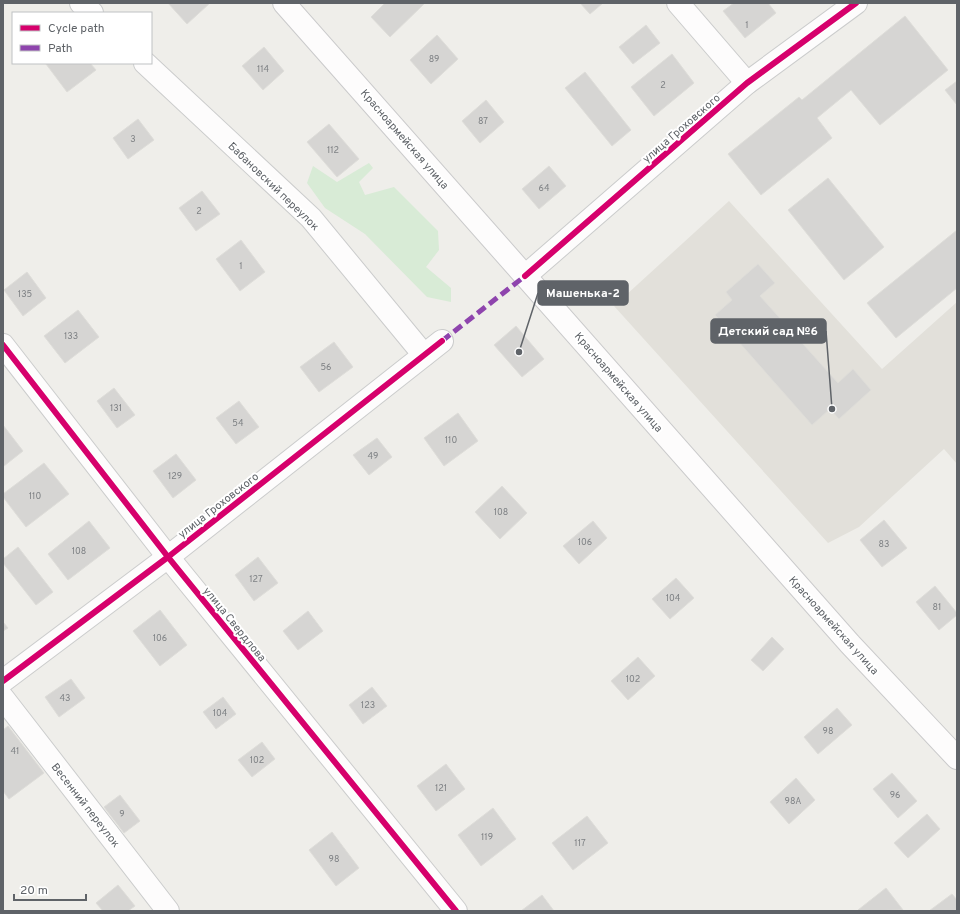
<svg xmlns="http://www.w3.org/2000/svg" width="960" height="914" viewBox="0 0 960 914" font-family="Overpass,sans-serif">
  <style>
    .education { fill: #e2e0da }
    .green { fill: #d8ebd6 }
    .building { fill: #d6d5d3; stroke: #deddd9 }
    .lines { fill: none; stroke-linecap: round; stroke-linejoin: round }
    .minor-casing { stroke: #cbcccc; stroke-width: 24 }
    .secondary-casing { stroke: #cacacb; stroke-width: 24 }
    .minor { stroke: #fdfcfc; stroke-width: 22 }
    .secondary { stroke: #fdfcfc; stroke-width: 22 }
    .quiet { stroke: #8e44ad; stroke-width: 5; stroke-dasharray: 10 5; stroke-linecap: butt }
    .cycleway-casing { stroke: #fff; stroke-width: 8 }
    .cycleway { stroke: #d6006c; stroke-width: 6 }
    .labels { text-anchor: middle; stroke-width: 4; stroke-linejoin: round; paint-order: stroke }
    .number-label { font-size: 9px; fill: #7e8184 }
    .street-label { font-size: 11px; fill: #5f6368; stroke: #fff }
    .leader { fill: none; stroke: #5f6368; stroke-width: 1.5 }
    .callout-dot { fill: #5f6368; stroke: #fff; stroke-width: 1.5 }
    .callout { fill: #5f6368; stroke: #5f6368; stroke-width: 1.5 }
    .callout-label { font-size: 12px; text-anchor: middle; font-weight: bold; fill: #fff }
  </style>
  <rect width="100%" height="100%" fill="#efeeea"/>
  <!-- education -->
  <path class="education" d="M 729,201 L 882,369 L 957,302 L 957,464 L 944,449 L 859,527 L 828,543 L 614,306 Z"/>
  <!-- green -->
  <path class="green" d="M 369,163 L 373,168 L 359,182 L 365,195 L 394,187 L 438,231 L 439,250 L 426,267 L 451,288 L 451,302 L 427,297 L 365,234 L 325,208 L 307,183 L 313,166 L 337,182 Z"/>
  <!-- building -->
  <g class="building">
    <path d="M 168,3 L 210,3 L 187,24 Z"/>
    <path d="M 385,3 L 425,3 L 390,37 L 371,17 Z"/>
    <path d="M 580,3 L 603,3 L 590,14 Z"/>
    <path d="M 734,3 L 768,3 L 776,13 L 745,38 L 723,11 Z"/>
    <path d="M 905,16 L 948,70 L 880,125 L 851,90 L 817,118 L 832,138 L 761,195 L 728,154 L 799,97 L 802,100 Z"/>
    <path d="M 646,25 L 660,43 L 633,64 L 619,47 Z"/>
    <path d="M 437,35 L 458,59 L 431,84 L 410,60 Z"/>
    <path d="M 264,47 L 284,71 L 263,90 L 242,66 Z"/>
    <path d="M 672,54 L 694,83 L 654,116 L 631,87 Z"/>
    <path d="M 47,63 L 90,63 L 96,70 L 67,92 L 46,64 Z"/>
    <path d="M 585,72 L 631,130 L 612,146 L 565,88 Z"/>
    <path d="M 957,81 L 957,105 L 945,90 Z"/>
    <path d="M 486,100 L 504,122 L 480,143 L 462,121 Z"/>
    <path d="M 138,119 L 154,140 L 128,159 L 113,138 Z"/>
    <path d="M 329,124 L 359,159 L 337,177 L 307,142 Z"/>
    <path d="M 549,166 L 566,186 L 539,209 L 522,189 Z"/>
    <path d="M 828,178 L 884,247 L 844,280 L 788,210 Z"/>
    <path d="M 202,191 L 220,214 L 196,231 L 179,208 Z"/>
    <path d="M 957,230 L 957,288 L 896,338 L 867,303 Z"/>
    <path d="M 241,240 L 265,272 L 240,291 L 216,259 Z"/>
    <path d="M 758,264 L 775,283 L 760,296 L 838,383 L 853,369 L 871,390 L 839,419 L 830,409 L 812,425 L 715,315 L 732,300 L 726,292 Z"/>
    <path d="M 27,272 L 46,298 L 23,316 L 4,290 Z"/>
    <path d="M 78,310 L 99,337 L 65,363 L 44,336 Z"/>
    <path d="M 516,326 L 544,359 L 522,377 L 494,345 Z"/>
    <path d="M 334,342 L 353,367 L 319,392 L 300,367 Z"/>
    <path d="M 114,388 L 135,415 L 117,428 L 97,401 Z"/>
    <path d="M 239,401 L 259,427 L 236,444 L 216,418 Z"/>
    <path d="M 458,413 L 478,441 L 444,466 L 424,438 Z"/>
    <path d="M 3,425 L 23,451 L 4,466 L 3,465 Z"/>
    <path d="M 377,438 L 392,457 L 369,475 L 353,455 Z"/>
    <path d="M 176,454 L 196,480 L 173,498 L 153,471 Z"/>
    <path d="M 44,463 L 69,494 L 26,527 L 3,497 L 3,494 Z"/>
    <path d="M 502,486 L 527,513 L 500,539 L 475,512 Z"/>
    <path d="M 884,520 L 907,548 L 882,567 L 860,540 Z"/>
    <path d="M 89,521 L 110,548 L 68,580 L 48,554 Z"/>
    <path d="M 593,521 L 607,538 L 579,564 L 563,546 Z"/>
    <path d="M 18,547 L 53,592 L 36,605 L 3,563 L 3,559 Z"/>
    <path d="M 258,557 L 278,583 L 254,601 L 235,575 Z"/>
    <path d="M 676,578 L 694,598 L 670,619 L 652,599 Z"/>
    <path d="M 935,586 L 957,613 L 957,615 L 939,630 L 916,602 Z"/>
    <path d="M 160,610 L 187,645 L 160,666 L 133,631 Z"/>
    <path d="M 308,611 L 323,631 L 298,650 L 283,631 Z"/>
    <path d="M 3,622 L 8,628 L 3,631 Z"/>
    <path d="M 772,637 L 784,649 L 763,671 L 751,660 Z"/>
    <path d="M 638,657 L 655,676 L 628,700 L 611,681 Z"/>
    <path d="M 71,679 L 85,698 L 59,717 L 45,697 Z"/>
    <path d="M 372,687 L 387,706 L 363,724 L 349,705 Z"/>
    <path d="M 223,697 L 236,714 L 216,729 L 203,712 Z"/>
    <path d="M 837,708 L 852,725 L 818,754 L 804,737 Z"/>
    <path d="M 8,726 L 44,773 L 9,799 L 3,791 L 3,730 Z"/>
    <path d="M 262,742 L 275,759 L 252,777 L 238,760 Z"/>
    <path d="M 446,764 L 465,789 L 436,811 L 417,786 Z"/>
    <path d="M 892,773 L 917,801 L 898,818 L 873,789 Z"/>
    <path d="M 796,778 L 815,800 L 789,824 L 770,802 Z"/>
    <path d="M 120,795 L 140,821 L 124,833 L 104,807 Z"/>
    <path d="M 493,808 L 516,839 L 481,866 L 458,835 Z"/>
    <path d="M 927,814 L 940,829 L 908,858 L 894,843 Z"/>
    <path d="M 587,816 L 608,843 L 573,870 L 552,843 Z"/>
    <path d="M 332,832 L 359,868 L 336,886 L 309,850 Z"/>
    <path d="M 118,885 L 135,906 L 128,911 L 103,911 L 96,903 Z"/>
    <path d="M 886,888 L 903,910 L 859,911 L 858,910 Z"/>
    <path d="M 952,894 L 957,900 L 957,911 L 929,911 Z"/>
    <path d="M 542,895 L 554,911 L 521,911 Z"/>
  </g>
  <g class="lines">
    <!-- minor casing -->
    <g class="minor-casing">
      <g id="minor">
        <path d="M 81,3 L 92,13"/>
        <path d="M 678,3 L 747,83"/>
        <path d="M 145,63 L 311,218 L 424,355"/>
        <path d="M 525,276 L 747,83 L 856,3"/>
        <path d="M 3,345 L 168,557 L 456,911"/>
        <path d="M 3,681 L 168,557 L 442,341"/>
        <path d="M 3,698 L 168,911"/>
      </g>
    </g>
    <!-- secondary casing -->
    <g class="secondary-casing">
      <path id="secondary" d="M 284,3 L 850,644 L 957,758"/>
    </g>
    <!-- minor -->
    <use href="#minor" class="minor"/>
    <!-- secondary -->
    <use href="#secondary" class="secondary"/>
    <!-- quiet -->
    <path class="quiet" d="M 442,341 L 525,276"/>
    <!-- cycleway casing -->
    <g class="cycleway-casing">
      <g id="cycleway">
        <path d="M 525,276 L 747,83 L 856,3"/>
        <path d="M 3,345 L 168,557 L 456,911"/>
        <path d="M 3,681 L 168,557 L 442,341"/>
      </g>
    </g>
    <!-- cycleway -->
    <use href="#cycleway" class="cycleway"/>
  </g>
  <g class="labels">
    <!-- number labels -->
    <g class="number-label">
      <text x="747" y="28">1</text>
      <text x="434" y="62">89</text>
      <text x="263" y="72">114</text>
      <text x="663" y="88">2</text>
      <text x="483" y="124">87</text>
      <text x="133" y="142">3</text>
      <text x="333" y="153">112</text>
      <text x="544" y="191">64</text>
      <text x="199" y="214">2</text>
      <text x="241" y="269">1</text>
      <text x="25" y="297">135</text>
      <text x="71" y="339">133</text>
      <text x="326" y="370">56</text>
      <text x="116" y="411">131</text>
      <text x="238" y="426">54</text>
      <text x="451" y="443">110</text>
      <text x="373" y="459">49</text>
      <text x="175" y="479">129</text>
      <text x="35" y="499">110</text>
      <text x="501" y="515">108</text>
      <text x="585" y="545">106</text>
      <text x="884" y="547">83</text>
      <text x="79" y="554">108</text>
      <text x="256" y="582">127</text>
      <text x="673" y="601">104</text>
      <text x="937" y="610">81</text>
      <text x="160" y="641">106</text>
      <text x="633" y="682">102</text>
      <text x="65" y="701">43</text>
      <text x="368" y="708">123</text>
      <text x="220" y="716">104</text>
      <text x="828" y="734">98</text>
      <text x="15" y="754">41</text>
      <text x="257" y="763">102</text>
      <text x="441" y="791">121</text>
      <text x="895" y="798">96</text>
      <text x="793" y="804">98А</text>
      <text x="122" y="817">9</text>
      <text x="487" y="840">119</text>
      <text x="580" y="846">117</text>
      <text x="334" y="862">98</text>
    </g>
    <!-- street labels -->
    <g class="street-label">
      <text transform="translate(681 128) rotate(-41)" y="4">улица Гроховского</text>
      <text transform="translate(405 139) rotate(49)" y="4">Красноармейская улица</text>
      <text transform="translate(274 186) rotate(44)" y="4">Бабановский переулок</text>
      <text transform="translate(619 382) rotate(49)" y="4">Красноармейская улица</text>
      <text transform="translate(218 505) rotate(-38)" y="4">улица Гроховского</text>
      <text transform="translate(235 624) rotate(51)" y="4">улица Свердлова</text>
      <text transform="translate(834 625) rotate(48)" y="4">Красноармейская улица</text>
      <text transform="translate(86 805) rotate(52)" y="4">Весенний переулок</text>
    </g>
  </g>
  <!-- callouts -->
  <path class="leader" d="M519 352L538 293M832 409L826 331"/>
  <g class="callout-dot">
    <circle cx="519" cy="352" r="4"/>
    <circle cx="832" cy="409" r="4"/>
  </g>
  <g class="callout">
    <rect x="538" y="281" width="90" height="24" rx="4"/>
    <rect x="711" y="319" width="115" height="24" rx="4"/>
  </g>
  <g class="callout-label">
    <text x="583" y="297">Машенька-2</text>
    <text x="768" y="335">Детский сад №6</text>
  </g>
  <!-- border -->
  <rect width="960" height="914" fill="none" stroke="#5f6368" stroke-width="8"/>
  <!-- legend -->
  <rect x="12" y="12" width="140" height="52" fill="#ffffff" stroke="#bfc1c3"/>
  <rect x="20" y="25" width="20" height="6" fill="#d6006c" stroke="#bfc1c3"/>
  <text x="48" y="32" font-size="12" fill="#5f6368">Cycle path</text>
  <rect x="20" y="45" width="20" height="6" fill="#8e44ad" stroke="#bfc1c3"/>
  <text x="48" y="52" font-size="12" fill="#5f6368">Path</text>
  <!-- scale -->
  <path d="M14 894v6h72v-6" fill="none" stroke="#5f6368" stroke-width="2"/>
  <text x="20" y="894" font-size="12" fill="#5f6368" stroke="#ffffff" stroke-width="3" paint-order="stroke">20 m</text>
</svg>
